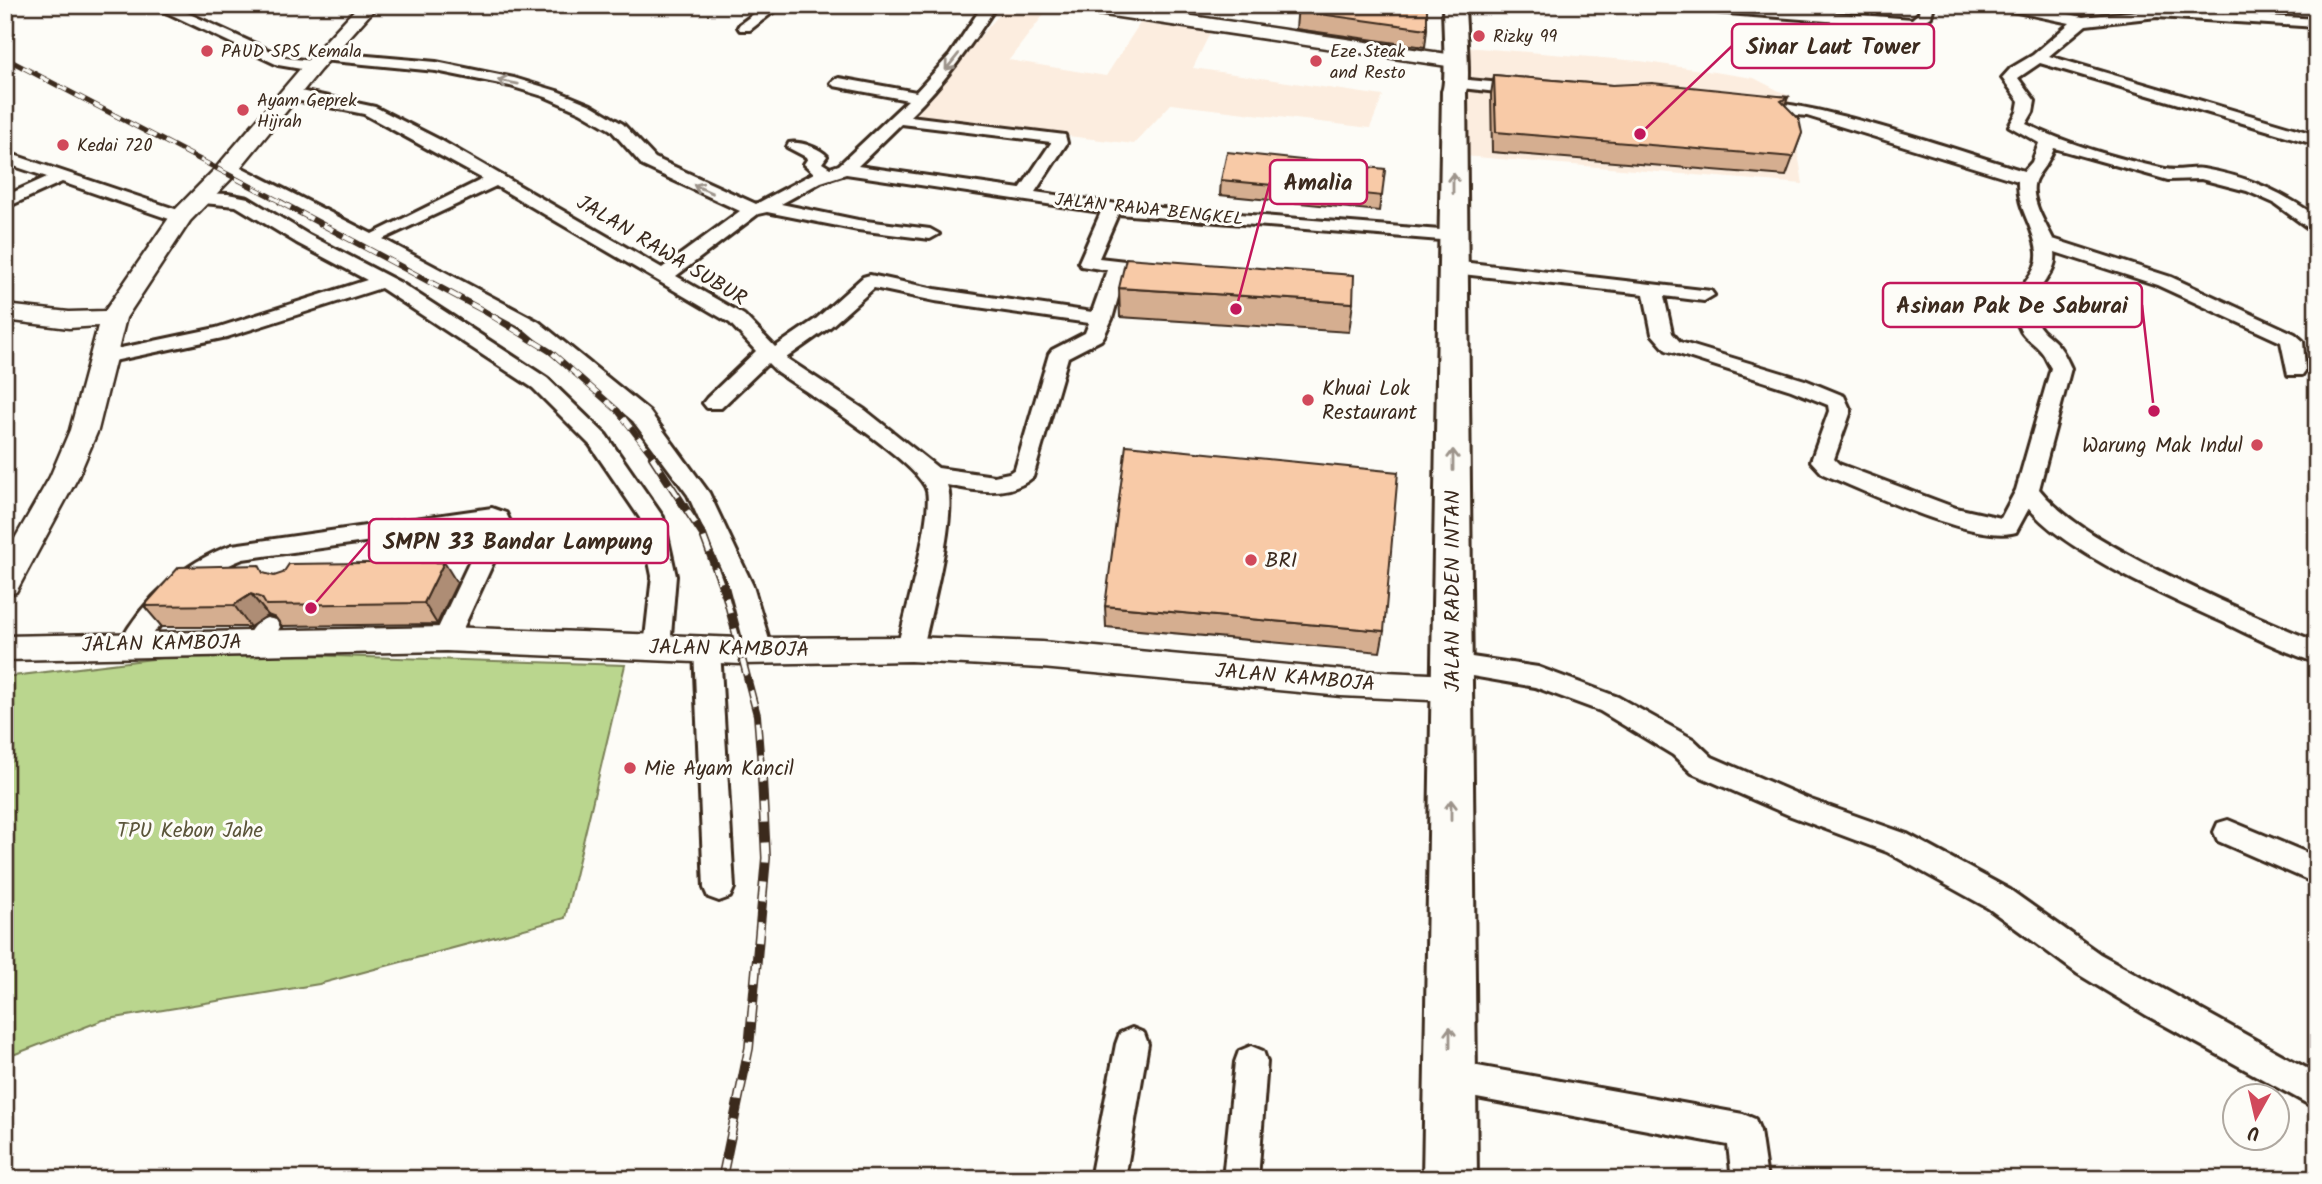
<svg xmlns="http://www.w3.org/2000/svg" width="2322" height="1184" viewBox="0 0 2322 1184" font-family="Kalam,sans-serif">
  <style>
    .built { fill: #fceddf }
    .green { fill: #bad68e; stroke: #7a8056; stroke-width: 2 }
    .lines { fill: none; stroke-linecap: round; stroke-linejoin: round }
    .minor-casing { stroke: #3b2a1e; stroke-width: 6 }
    .tertiary-casing { stroke: #3b2a1e; stroke-width: 5 }
    .primary-casing { stroke: #3b2a1e; stroke-width: 6 }
    .minor { fill: #fdfcf7; fill-rule: evenodd }
    .tertiary { fill: #fdfcf7; fill-rule: evenodd }
    .primary { fill: #fdfcf7; fill-rule: evenodd }
    .rail-far3-casing { stroke: #3b2a1e; stroke-width: 5 }
    .rail-far2-casing { stroke: #3b2a1e; stroke-width: 6 }
    .rail-far1-casing { stroke: #3b2a1e; stroke-width: 8 }
    .rail-casing { stroke: #3b2a1e; stroke-width: 10 }
    .rail-far3 { stroke: #fdfcf7; stroke-width: 3.5; stroke-dasharray: 10; stroke-linecap: butt }
    .rail-far2 { stroke: #fdfcf7; stroke-width: 4.5; stroke-dasharray: 12; stroke-linecap: butt }
    .rail-far1 { stroke: #fdfcf7; stroke-width: 5; stroke-dasharray: 16; stroke-linecap: butt }
    .rail { stroke: #fdfcf7; stroke-width: 7; stroke-dasharray: 20; stroke-linecap: butt }
    .wall { fill: #d5ae90; stroke: #3b2a1e; stroke-width: 2 }
    .shaded-wall { fill: #ae8d75; stroke: #3b2a1e; stroke-width: 2 }
    .building { fill: #f8caa7; stroke: #3b2a1e; stroke-width: 2 }
    .oneway { stroke: #9c938a }
    .poi-dot { fill: #d1495b; stroke: #fdfcf7; stroke-width: 2.5 }
    .labels { text-anchor: middle; stroke-width: 6; stroke-linejoin: round; paint-order: stroke }
    .far-poi-label { font-size: 18px; fill: #3b2a1e; stroke: #fdfcf7; text-anchor: start }
    .far-street-label { font-size: 18px; fill: #3b2a1e; stroke: #fdfcf7 }
    .street-label { font-size: 21px; fill: #3b2a1e; stroke: #fdfcf7 }
    .poi-label { font-size: 21px; fill: #3b2a1e; stroke: #fdfcf7; text-anchor: start }
    .park-label { font-size: 21px; fill: #5b553a; stroke: #fdfcf7 }
    .leader { fill: none; stroke: #c2185b; stroke-width: 2.5 }
    .callout-dot { fill: #c2185b; stroke: #fdfcf7; stroke-width: 2.5 }
    .callout { fill: #fdfcf7; stroke: #c2185b; stroke-width: 2.5 }
    .callout-label { font-size: 23px; text-anchor: middle; font-weight: bold; fill: #3b2a1e }
  </style>
  <rect width="100%" height="100%" fill="#fdfcf7"/>
  <filter id="ink" filterUnits="userSpaceOnUse"><feTurbulence type="fractalNoise" baseFrequency=".0143" numOctaves="2"/><feDisplacementMap in="SourceGraphic" scale="14" xChannelSelector="R" yChannelSelector="G"/><feConvolveMatrix kernelMatrix="1 2 1 2 8 2 1 2 1" color-interpolation-filters="sRGB"/></filter>
  <g filter="url(#ink)">
    <!-- built -->
    <g class="built">
      <path d="M 1006,7 L 1045,13 L 1009,60 L 1106,76 L 1140,23 L 1210,33 L 1193,68 L 1383,96 L 1370,128 L 1171,104 L 1134,144 L 910,117 Z"/>
      <path d="M 1465,47 L 1640,61 L 1754,78 L 1789,96 L 1803,184 L 1463,156 Z"/>
    </g>
    <!-- green -->
    <path class="green" d="M 210,652 L 625,665 L 565,918 L 319,984 L 103,1020 L 5,1058 L 5,677 Z"/>
    <g class="lines">
      <!-- minor casing -->
      <g class="minor-casing">
        <g id="minor">
          <path d="M 151,5 L 170,5 L 286,58 L 313,61 L 321,66 L 313,71 L 278,65 Z"/>
          <path d="M 766,5 L 782,5 L 750,30 L 740,30 L 738,27 L 740,24 Z"/>
          <path d="M 983,5 L 997,5 C 970,47 946,81 910,116 L 1065,135 L 1067,143 L 1035,192 L 1124,205 L 1453,231 L 1462,236 L 1453,241 L 1118,214 L 1099,258 L 1125,261 L 1127,265 L 1112,319 L 1104,336 L 1101,340 L 1068,357 L 1033,477 C 1009,498 975,491 947,485 C 958,512 930,615 923,649 L 919,656 L 910,659 L 901,656 L 897,649 C 904,619 933,515 927,491 C 920,463 805,391 777,372 L 768,363 L 721,408 L 707,408 L 703,403 L 707,398 L 756,351 L 730,323 L 496,186 L 383,239 L 539,322 L 649,411 L 709,493 L 753,586 L 772,650 L 768,657 L 759,660 L 750,657 L 746,650 L 729,586 L 688,495 L 633,421 L 525,330 L 219,167 L 221,163 L 233,163 L 372,234 L 483,179 L 364,114 L 291,99 L 283,94 L 291,89 L 375,107 L 442,141 L 662,268 L 740,211 L 643,166 L 611,130 L 580,112 L 546,97 L 510,86 L 436,71 L 322,60 L 315,56 L 322,52 L 436,62 L 514,78 L 557,91 L 591,105 L 623,124 L 655,158 L 756,204 L 814,173 L 804,164 L 808,158 L 787,147 L 789,143 C 800,141 820,148 827,156 L 822,163 L 830,168 L 839,165 L 908,100 L 834,86 L 831,83 L 834,80 L 839,78 L 916,92 L 950,55 ZM 901,124 L 1051,142 L 1051,143 L 1020,189 L 858,166 ZM 846,174 L 1101,212 L 1079,262 L 1081,266 L 1107,270 L 1092,312 L 935,289 L 870,275 L 863,277 L 816,319 L 775,347 L 744,315 L 676,276 L 758,214 L 767,212 L 858,230 L 930,239 L 939,234 L 930,229 L 858,220 L 781,204 L 821,182 ZM 874,288 L 935,301 L 1089,323 L 1085,333 L 1052,350 L 1049,354 L 1015,469 L 1009,473 L 994,476 L 938,468 L 865,410 L 786,358 L 830,327 Z"/>
          <path d="M 1670,5 L 1733,5 L 1912,19 L 1919,13 L 1920,5 L 1934,5 L 1931,17 L 1915,28 L 1677,9 Z"/>
          <path d="M 1996,5 L 2025,5 L 2083,17 L 2157,9 L 2317,19 L 2317,27 L 2157,17 L 2086,25 L 2049,56 L 2317,135 L 2317,145 L 2040,63 L 2018,78 L 2035,101 L 2033,112 L 2026,124 C 2069,145 2119,159 2165,169 C 2178,172 2191,167 2203,169 C 2249,177 2280,191 2317,217 L 2317,231 L 2311,230 L 2274,203 L 2247,191 L 2201,179 L 2168,180 L 2054,148 C 2050,160 2044,166 2037,177 C 2026,194 2045,223 2053,239 L 2171,277 L 2295,334 L 2303,341 L 2305,371 L 2302,375 L 2288,375 L 2281,342 L 2157,285 L 2055,252 C 2059,279 2026,287 2036,319 C 2039,331 2049,335 2057,344 C 2063,350 2067,360 2071,368 L 2039,489 C 2066,522 2107,543 2144,563 C 2200,592 2258,618 2317,642 L 2317,663 C 2285,652 2253,637 2223,622 C 2171,599 2063,551 2029,508 L 2016,532 C 1975,544 1865,491 1823,474 L 1811,461 L 1829,411 L 1828,405 L 1791,390 L 1666,350 L 1652,334 L 1644,294 L 1453,273 L 1444,267 L 1453,261 L 1711,291 L 1714,295 L 1704,301 L 1664,296 L 1672,333 L 1680,342 L 1805,380 L 1844,396 L 1851,411 L 1834,459 L 1839,464 L 1956,508 L 2001,518 L 2016,490 L 2051,368 C 2047,362 2045,355 2040,350 C 2034,343 2025,338 2021,331 C 1999,288 2040,283 2037,252 C 2034,226 2017,209 2018,181 L 1807,116 L 1758,111 L 1750,106 C 1770,85 1987,160 2024,171 L 2032,162 L 2039,143 L 2009,126 L 2017,112 L 2019,101 L 2002,78 L 2011,68 L 2033,55 L 2070,23 L 2003,9 Z"/>
          <path d="M 1458,79 L 1523,85 L 1531,90 L 1523,95 L 1453,87 L 1450,84 Z"/>
          <path d="M 5,152 L 187,213 L 190,217 L 181,222 L 175,221 L 62,182 L 5,208 L 5,196 L 47,177 L 5,163 Z"/>
          <path d="M 198,193 L 228,194 L 248,198 L 309,235 L 401,283 L 547,378 L 606,435 L 663,517 L 676,576 L 670,647 L 666,654 L 657,657 L 648,654 L 644,647 L 652,576 L 640,518 L 590,445 L 533,388 L 381,288 L 227,337 L 104,363 L 97,361 L 94,357 L 97,353 L 216,328 L 367,280 L 297,243 L 236,206 L 192,202 L 189,198 L 192,194 Z"/>
          <path d="M 492,508 L 506,513 L 511,524 L 455,646 L 446,649 L 437,646 L 433,639 L 487,525 L 243,559 C 196,577 169,611 141,651 L 132,654 L 123,651 L 119,644 C 144,598 183,563 232,545 Z"/>
          <path d="M 267,618 L 276,620 L 280,627 C 272,642 266,655 248,649 L 244,642 C 250,631 255,621 267,618 Z"/>
          <path d="M 707,639 L 716,642 L 720,649 L 734,888 L 730,897 L 719,901 L 708,897 L 704,888 L 694,649 L 698,642 Z"/>
          <path d="M 1452,654 L 1538,667 L 1618,697 L 1693,739 L 1712,757 L 1811,800 L 1907,834 L 2010,890 L 2100,954 L 2317,1074 L 2317,1109 L 2146,1015 L 2078,974 L 1988,908 L 1887,852 L 1791,816 L 1692,773 L 1673,755 L 1600,711 L 1535,687 L 1443,671 L 1439,664 L 1443,657 Z"/>
          <path d="M 2228,820 L 2317,857 L 2317,884 L 2218,841 L 2214,832 L 2218,823 Z"/>
          <path d="M 1132,1028 L 1144,1033 L 1148,1044 L 1125,1179 L 1090,1179 L 1116,1044 L 1120,1033 Z"/>
          <path d="M 1251,1046 L 1263,1051 L 1267,1062 L 1258,1179 L 1223,1179 L 1235,1062 L 1239,1051 Z"/>
          <path d="M 1450,1061 L 1743,1114 L 1755,1119 L 1760,1131 L 1767,1179 L 1732,1179 L 1728,1145 L 1450,1093 L 1438,1089 L 1433,1077 L 1438,1065 Z"/>
        </g>
      </g>
      <!-- tertiary casing -->
      <g class="tertiary-casing">
        <g id="tertiary">
          <path d="M 359,5 L 378,5 L 320,70 L 231,179 L 190,221 L 126,318 L 98,430 L 78,477 L 16,592 L 5,595 L 5,556 L 50,477 L 70,430 L 98,326 L 69,328 L 5,320 L 5,305 L 69,312 L 105,311 L 173,212 L 215,169 L 306,62 Z"/>
          <path d="M 1062,5 L 1125,6 L 1454,55 L 1464,61 L 1454,67 L 1071,10 Z"/>
          <path d="M 446,627 L 741,638 L 910,637 L 1042,642 L 1341,670 L 1452,675 L 1464,679 L 1469,688 L 1464,697 L 1452,701 L 1341,696 L 1042,668 L 910,661 L 741,664 L 446,651 L 5,660 L 5,636 Z"/>
        </g>
      </g>
      <!-- primary casing -->
      <g class="primary-casing">
        <path id="primary" d="M 1443,5 L 1465,5 C 1465,21 1471,83 1466,91 L 1477,1179 L 1423,1179 L 1442,91 C 1447,83 1443,21 1443,5 Z"/>
      </g>
      <!-- minor -->
      <use href="#minor" class="minor"/>
      <!-- tertiary -->
      <use href="#tertiary" class="tertiary"/>
      <!-- primary -->
      <use href="#primary" class="primary"/>
      <!-- rail-far3 casing -->
      <g class="rail-far3-casing">
        <path id="rail-far3" d="M 5,58 L 283,203"/>
      </g>
      <!-- rail-far2 casing -->
      <g class="rail-far2-casing">
        <path id="rail-far2" d="M 280,202 L 484,311 L 551,352 L 618,411 L 654,458"/>
      </g>
      <!-- rail-far1 casing -->
      <g class="rail-far1-casing">
        <path id="rail-far1" d="M 652,457 L 703,535 L 726,597 L 757,715 L 762,780"/>
      </g>
      <!-- rail casing -->
      <g class="rail-casing">
        <path id="rail" d="M 722,1179 L 749,1048 L 766,858 L 762,778"/>
      </g>
      <!-- rail-far3 -->
      <use href="#rail-far3" class="rail-far3"/>
      <!-- rail-far2 -->
      <use href="#rail-far2" class="rail-far2"/>
      <!-- rail-far1 -->
      <use href="#rail-far1" class="rail-far1"/>
      <!-- rail -->
      <use href="#rail" class="rail"/>
    </g>
    <!-- wall -->
    <g class="wall">
      <path d="M 1298,5 L 1427,29 L 1425,47 L 1296,29 Z"/>
      <path d="M 1494,75 L 1612,85 L 1788,97 L 1785,105 L 1802,133 L 1786,176 L 1492,152 L 1491,94 Z"/>
      <path d="M 1385,169 L 1379,211 L 1220,195 L 1221,180 Z"/>
      <path d="M 1119,288 L 1353,303 L 1349,332 L 1120,317 Z"/>
      <path d="M 266,574 L 274,576 L 457,583 L 437,624 L 282,626 L 276,618 L 268,615 L 250,627 L 162,627 L 144,606 Z"/>
      <path d="M 1105,606 L 1384,631 L 1380,652 L 1106,627 Z"/>
    </g>
    <!-- shaded-wall -->
    <g class="shaded-wall">
      <path d="M 1788,97 L 1781,116 L 1781,101 Z"/>
      <path d="M 444,562 L 457,583 L 437,624 L 424,603 Z"/>
      <path d="M 251,594 L 268,615 L 250,627 L 234,605 Z"/>
    </g>
    <!-- building -->
    <g class="building">
      <path d="M 1298,5 L 1427,5 L 1427,29 L 1298,11 Z"/>
      <path d="M 1494,75 L 1612,85 L 1652,83 L 1788,97 L 1781,101 L 1799,119 L 1802,133 L 1793,157 L 1496,132 Z"/>
      <path d="M 1227,152 L 1385,169 L 1382,196 L 1221,180 Z"/>
      <path d="M 1126,258 L 1354,275 L 1353,303 L 1119,288 Z"/>
      <path d="M 1126,445 L 1398,472 L 1384,631 L 1105,606 Z"/>
      <path d="M 444,562 L 424,603 L 266,605 L 262,598 L 251,594 L 234,605 L 144,606 L 179,567 L 259,565 L 263,573 L 274,576 L 283,573 L 289,564 Z"/>
    </g>
    <!-- one-way arrows -->
    <defs><path id="oneway-shaft" d="M-6 0H5M1.5-3L5.5 0L1.5 3" fill="none" stroke-width="1.6" stroke-linecap="round" stroke-linejoin="round" transform="scale(1.75)"/></defs>
    <g class="oneway">
      <use href="#oneway-shaft" transform="translate(952 62) rotate(129)"/>
      <use href="#oneway-shaft" transform="translate(508 82) rotate(-169)"/>
      <use href="#oneway-shaft" transform="translate(1453 183) rotate(-90)"/>
      <use href="#oneway-shaft" transform="translate(703 189) rotate(-156)"/>
      <use href="#oneway-shaft" transform="translate(1453 460) rotate(-90)"/>
      <use href="#oneway-shaft" transform="translate(1451 810) rotate(-90)"/>
      <use href="#oneway-shaft" transform="translate(1450 1037) rotate(-90)"/>
    </g>
  </g>
  <!-- markers -->
  <g class="poi-dot">
    <circle cx="1479" cy="36" r="7"/>
    <circle cx="207" cy="51" r="7"/>
    <circle cx="1316" cy="61" r="7"/>
    <circle cx="243" cy="110" r="7"/>
    <circle cx="63" cy="145" r="7"/>
    <circle cx="1308" cy="400" r="7"/>
    <circle cx="2257" cy="445" r="7"/>
    <circle cx="1251" cy="560" r="7"/>
    <circle cx="630" cy="768" r="7"/>
  </g>
  <g class="labels">
    <!-- far-poi labels -->
    <g class="far-poi-label">
      <text x="1493" y="42">Rizky 99</text>
      <text x="221" y="57">PAUD SPS Kemala</text>
      <text x="1330" y="57">Eze Steak<tspan x="1330" dy="21">and Resto</tspan></text>
      <text x="257" y="106">Ayam Geprek<tspan x="257" dy="21">Hijrah</tspan></text>
      <text x="77" y="151">Kedai 720</text>
    </g>
    <!-- far-street labels -->
    <g class="far-street-label">
      <text transform="translate(1149 209) rotate(6)" y="6">JALAN RAWA BENGKEL</text>
    </g>
    <!-- street labels -->
    <g class="street-label">
      <text transform="translate(662 250) rotate(31)" y="7">JALAN RAWA SUBUR</text>
      <text transform="translate(1452 591) rotate(-90)" y="7">JALAN RADEN INTAN</text>
      <text transform="translate(162 643) rotate(-1)" y="7">JALAN KAMBOJA</text>
      <text transform="translate(729 648) rotate(1)" y="7">JALAN KAMBOJA</text>
      <text transform="translate(1295 677) rotate(5)" y="7">JALAN KAMBOJA</text>
    </g>
    <!-- poi labels -->
    <g class="poi-label">
      <text x="1322" y="395">Khuai Lok<tspan x="1322" dy="24">Restaurant</tspan></text>
      <text x="2243" y="452" text-anchor="end">Warung Mak Indul</text>
      <text x="1265" y="567">BRI</text>
      <text x="644" y="775">Mie Ayam Kancil</text>
    </g>
    <!-- park labels -->
    <g class="park-label">
      <text x="190" y="837">TPU Kebon Jahe</text>
    </g>
  </g>
  <!-- callouts -->
  <path class="leader" d="M1640 134L1732 46M1236 309L1270 182M2154 411L2142 305M311 608L369 541"/>
  <g class="callout-dot">
    <circle cx="1640" cy="134" r="7"/>
    <circle cx="1236" cy="309" r="7"/>
    <circle cx="2154" cy="411" r="7"/>
    <circle cx="311" cy="608" r="7"/>
  </g>
  <g class="callout">
    <rect x="1732" y="24" width="202" height="44" rx="7"/>
    <rect x="1270" y="160" width="97" height="44" rx="7"/>
    <rect x="1883" y="283" width="259" height="44" rx="7"/>
    <rect x="369" y="519" width="299" height="44" rx="7"/>
  </g>
  <g class="callout-label">
    <text x="1833" y="54">Sinar Laut Tower</text>
    <text x="1318" y="190">Amalia</text>
    <text x="2012" y="313">Asinan Pak De Saburai</text>
    <text x="518" y="549">SMPN 33 Bandar Lampung</text>
  </g>
  <!-- margin -->
  <rect width="2322" height="1184" fill="none" stroke="#fdfcf7" stroke-width="28"/>
  <rect x="14" y="14" width="2294" height="1156" fill="none" stroke="#3b2a1e" stroke-width="2.5" filter="url(#ink)"/>
  <!-- north arrow -->
  <g transform="translate(2256 1117) rotate(188)"><circle r="33" fill="#fdfcf7" stroke="#afa8a0" stroke-width="2"/>
  <path d="M0-5L12 26L0 18L-12 26Z" fill="#d1495b"/>
  <text y="-10" font-size="19" font-weight="bold" text-anchor="middle" fill="#3b2a1e">U</text>
  </g>
</svg>
